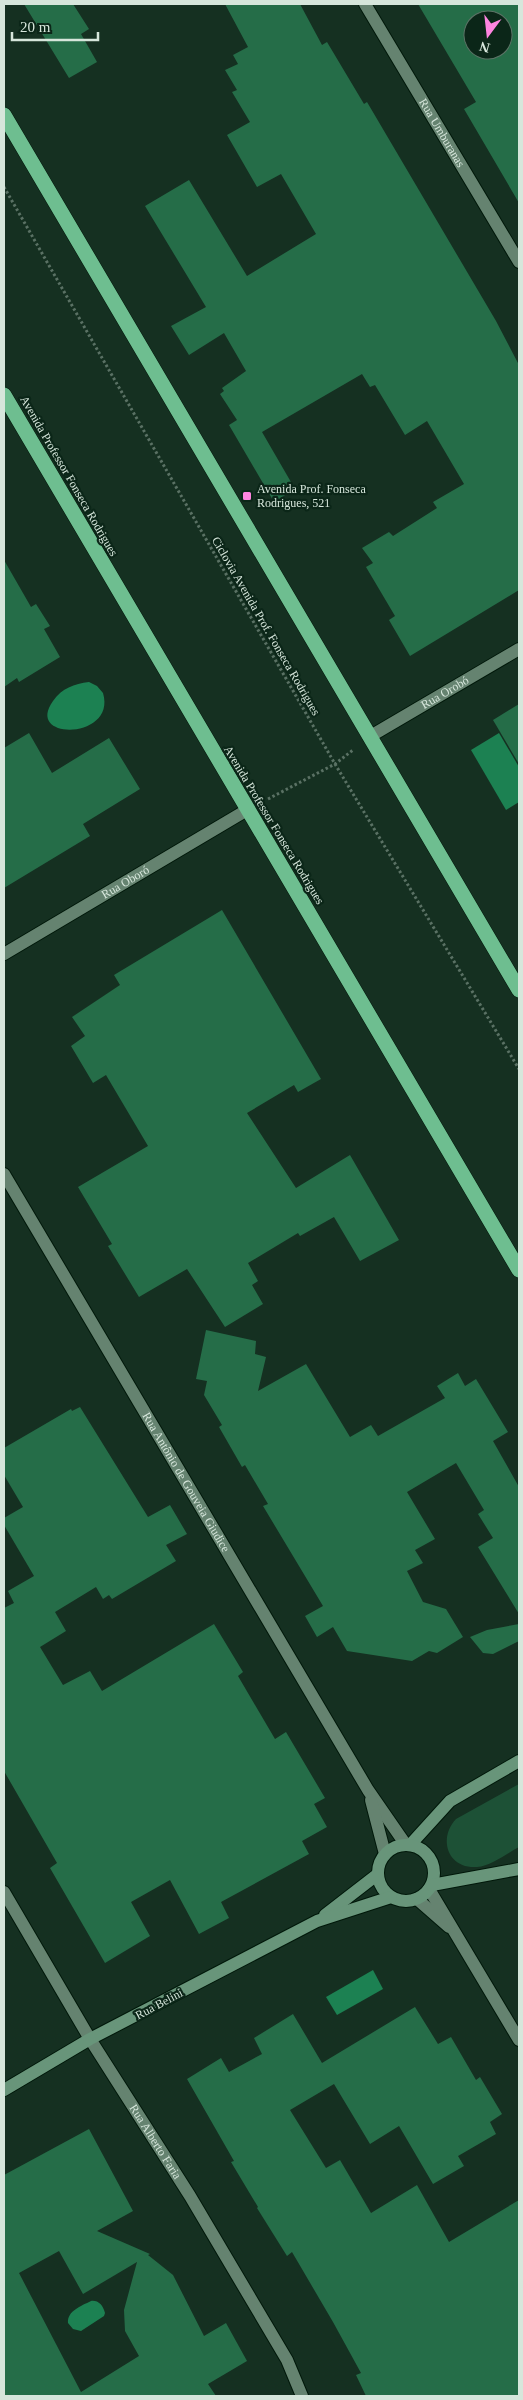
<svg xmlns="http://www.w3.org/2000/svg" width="523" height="2400" viewBox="0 0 523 2400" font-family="'Times New Roman',serif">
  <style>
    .green { fill: #1d5136 }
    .water { fill: #1c8152 }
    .building { fill: #256d48; fill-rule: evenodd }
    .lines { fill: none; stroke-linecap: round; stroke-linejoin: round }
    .street-casing { stroke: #00180a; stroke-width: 14 }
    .secondary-casing { stroke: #00180a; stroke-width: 14 }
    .highway-casing { stroke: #00180a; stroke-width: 16 }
    .path { stroke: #5a7164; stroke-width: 3; stroke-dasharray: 2.5 2.5; stroke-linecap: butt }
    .street { stroke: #658370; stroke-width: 12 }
    .secondary { stroke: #68957a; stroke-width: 12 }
    .highway { stroke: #6ebe90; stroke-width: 15 }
    .poi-dot { fill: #fe85e0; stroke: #0b2618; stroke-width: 2 }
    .labels { text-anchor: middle; stroke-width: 4.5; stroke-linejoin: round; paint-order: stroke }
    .street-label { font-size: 12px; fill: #d6e6db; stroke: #0b2618 }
    .poi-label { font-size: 12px; fill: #d6e6db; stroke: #0b2618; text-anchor: start }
  </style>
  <rect width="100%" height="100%" fill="#153021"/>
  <!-- green -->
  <path class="green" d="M 519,1784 L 519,1847 C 506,1854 491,1866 477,1867 C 447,1869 438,1838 456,1819 Z"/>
  <!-- water -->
  <g class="water">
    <path d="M 89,682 L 97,686 L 103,693 C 117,740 24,741 53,701 C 62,688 74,684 89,682 Z"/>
    <path d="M 499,733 L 519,767 L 519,802 L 506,810 L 471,750 Z"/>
    <path d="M 373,1970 L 383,1989 L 337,2015 L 326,1997 Z"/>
    <path d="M 91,2301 C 98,2300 103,2305 105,2313 L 104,2316 L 81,2331 L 73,2329 L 68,2323 C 67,2311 81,2306 91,2301 Z"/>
  </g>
  <!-- building -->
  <g class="building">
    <path d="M 24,4 L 73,4 L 89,29 L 81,34 L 97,62 L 69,78 Z"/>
    <path d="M 225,4 L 300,4 L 322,45 L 327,42 L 364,104 L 367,102 L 496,321 L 519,365 L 519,590 L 410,656 L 389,620 L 395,616 L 366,567 L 373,563 L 362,548 L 389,532 L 393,536 L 437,508 L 433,502 L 464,484 L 427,421 L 405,435 L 375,385 L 370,387 L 362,374 L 262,432 L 295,489 L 274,502 L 229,425 L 237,420 L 220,394 L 224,391 L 222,388 L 246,371 L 224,333 L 189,355 L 171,326 L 206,307 L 145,206 L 189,180 L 247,276 L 316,234 L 281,174 L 257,187 L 227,135 L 250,122 L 232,92 L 237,90 L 225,70 L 238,64 L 233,55 L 248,47 Z"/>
    <path d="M 418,4 L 519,4 L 519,203 L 464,109 L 476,102 ZM 473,20 L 503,20 L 503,50 L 473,50 Z"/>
    <path d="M 4,560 L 31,607 L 36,604 L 50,626 L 44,629 L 60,657 L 19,682 L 17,678 L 4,687 Z"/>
    <path d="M 519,704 L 519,764 L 493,720 Z"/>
    <path d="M 29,733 L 52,773 L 109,738 L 140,789 L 83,824 L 90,836 L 4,888 L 4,748 Z"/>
    <path d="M 222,910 L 321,1079 L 298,1092 L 294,1085 L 247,1113 L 296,1188 L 350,1155 L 399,1240 L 360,1261 L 334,1217 L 300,1236 L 298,1233 L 248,1263 L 258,1281 L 252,1285 L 263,1304 L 225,1327 L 187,1269 L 139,1297 L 108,1246 L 112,1244 L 78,1187 L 148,1146 L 106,1075 L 93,1083 L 71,1046 L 85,1036 L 72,1017 L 120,985 L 114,975 Z"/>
    <path d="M 206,1330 L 256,1341 L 255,1354 L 266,1357 L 258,1391 L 306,1364 L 350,1437 L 371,1425 L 378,1436 L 445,1398 L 437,1386 L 458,1373 L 465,1386 L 476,1379 L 508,1432 L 493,1441 L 519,1487 L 519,1614 L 478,1547 L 493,1538 L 478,1514 L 484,1510 L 456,1463 L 407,1492 L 435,1539 L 415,1550 L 423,1563 L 407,1571 L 423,1602 L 446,1609 L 463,1637 L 437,1653 L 429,1651 L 412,1661 L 347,1651 L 333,1627 L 317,1637 L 305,1616 L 323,1606 L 263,1506 L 268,1504 L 245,1465 L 242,1467 L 219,1427 L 222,1425 L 204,1395 L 207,1381 L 196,1379 Z"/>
    <path d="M 80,1407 L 148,1517 L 170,1505 L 187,1534 L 166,1545 L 176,1561 L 112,1599 L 109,1595 L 103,1599 L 96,1587 L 55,1612 L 66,1631 L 40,1647 L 63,1685 L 90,1671 L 102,1691 L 214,1624 L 243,1672 L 238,1676 L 275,1739 L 286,1732 L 325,1798 L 314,1804 L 327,1827 L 302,1841 L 309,1854 L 221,1902 L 229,1918 L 199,1934 L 170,1880 L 131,1902 L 150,1936 L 105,1963 L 50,1868 L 57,1863 L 4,1771 L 4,1608 L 14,1603 L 8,1591 L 34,1576 L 4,1525 L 4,1518 L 23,1507 L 4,1475 L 4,1448 L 71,1409 L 72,1411 Z"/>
    <path d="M 519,1624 L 519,1641 L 493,1654 L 483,1653 L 470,1637 L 487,1630 Z"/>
    <path d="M 415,2007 L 438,2044 L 451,2037 L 476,2080 L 480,2077 L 502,2114 L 490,2122 L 496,2134 L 458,2156 L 464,2166 L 433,2184 L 399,2126 L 370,2144 L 334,2084 L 290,2110 L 326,2168 L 340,2160 L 371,2213 L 417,2185 L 449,2242 L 519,2200 L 519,2396 L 366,2396 L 356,2375 L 361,2373 L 333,2322 L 292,2252 L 287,2256 L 257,2208 L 258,2207 L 231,2162 L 234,2161 L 187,2079 L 221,2058 L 229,2072 L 262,2054 L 254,2038 L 293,2014 L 322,2063 Z"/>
    <path d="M 89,2129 L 133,2211 L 97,2231 L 150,2254 L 148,2255 L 173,2275 L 204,2336 L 226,2323 L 247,2361 L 208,2384 L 216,2396 L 4,2396 L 4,2175 ZM 59,2251 L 83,2294 L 137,2262 L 124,2310 L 125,2331 L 139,2356 L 81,2392 L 19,2273 Z"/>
  </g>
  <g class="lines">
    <!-- street casing -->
    <g class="street-casing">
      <g id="street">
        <path id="s1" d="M 365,4 L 519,262"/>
        <path id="s2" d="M 369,737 L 519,649"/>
        <path id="s3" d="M 4,954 L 247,810"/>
        <path id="s4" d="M 4,1174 L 368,1790 L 406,1845"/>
        <path d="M 371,1800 L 385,1854"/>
        <path d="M 429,1889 L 519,2040"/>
        <path id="s5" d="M 4,1892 L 90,2039 L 190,2196 L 287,2360 L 302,2396"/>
        <path d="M 417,1899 L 449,1927"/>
      </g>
    </g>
    <!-- secondary casing -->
    <g class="secondary-casing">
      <g id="secondary">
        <path d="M 410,1845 L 450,1801 L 519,1761"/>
        <circle cx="406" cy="1873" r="28"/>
        <path d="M 432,1885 L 519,1869"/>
        <path d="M 325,1915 L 378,1874"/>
        <path d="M 4,2090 L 90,2039 L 317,1921 L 391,1897"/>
      </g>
    </g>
    <!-- highway casing -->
    <g class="highway-casing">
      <g id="highway">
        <path d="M 4,115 L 519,990"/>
        <path d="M 4,395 L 519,1270"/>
      </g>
    </g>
    <!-- path -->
    <g class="path">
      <path d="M 4,187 L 335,764 L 519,1069"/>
      <path d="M 268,799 L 335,764 L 353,750"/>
    </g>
    <!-- street -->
    <use href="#street" class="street"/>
    <!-- secondary -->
    <use href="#secondary" class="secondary"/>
    <!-- highway -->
    <use href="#highway" class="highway"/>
  </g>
  <!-- markers -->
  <rect class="poi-dot" x="242" y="491" width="10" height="10" rx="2.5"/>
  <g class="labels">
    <!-- street labels -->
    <g class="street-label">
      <text dy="4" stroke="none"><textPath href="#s1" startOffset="150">Rua Umburanas</textPath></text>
      <text transform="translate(69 476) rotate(60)" y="4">Avenida Professor Fonseca Rodrigues</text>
      <text transform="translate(266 626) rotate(60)" y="4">Ciclovia Avenida Prof. Fonseca Rodrigues</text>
      <text dy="4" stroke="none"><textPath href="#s2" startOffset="88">Rua Orobó</textPath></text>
      <text transform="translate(274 825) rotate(59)" y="4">Avenida Professor Fonseca Rodrigues</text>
      <text dy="4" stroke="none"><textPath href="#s3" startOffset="141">Rua Oboró</textPath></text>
      <text dy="4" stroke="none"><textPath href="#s4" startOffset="358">Rua Antônio de Gouveia Giudice</textPath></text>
      <text transform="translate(159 2004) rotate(-28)" y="4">Rua Belini</text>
      <text dy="4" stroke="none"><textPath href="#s5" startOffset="292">Rua Alberto Faria</textPath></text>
    </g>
    <!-- poi labels -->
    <g class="poi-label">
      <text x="257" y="493">Avenida Prof. Fonseca<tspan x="257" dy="14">Rodrigues, 521</tspan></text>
    </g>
  </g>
  <!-- border -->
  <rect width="523" height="2400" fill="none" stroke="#d6e6db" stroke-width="10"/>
  <!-- north arrow -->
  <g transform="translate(488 35) rotate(195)"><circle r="24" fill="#0b2618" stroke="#5c7366"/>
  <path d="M0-4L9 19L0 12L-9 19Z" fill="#fe85e0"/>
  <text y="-8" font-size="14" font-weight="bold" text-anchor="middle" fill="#d6e6db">N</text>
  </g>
  <!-- scale -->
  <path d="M12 32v8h86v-8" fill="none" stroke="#d6e6db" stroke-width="2.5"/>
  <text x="20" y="32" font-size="15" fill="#d6e6db" stroke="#0b2618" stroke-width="4" paint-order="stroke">20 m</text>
</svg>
